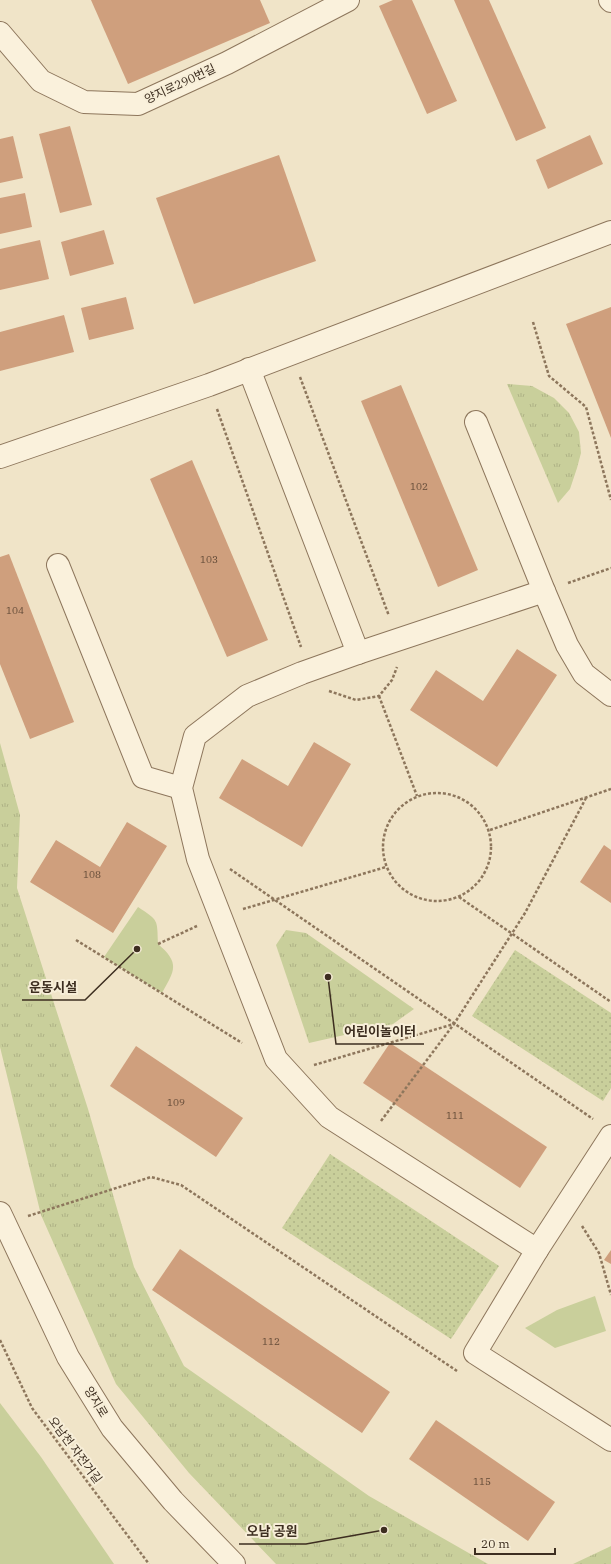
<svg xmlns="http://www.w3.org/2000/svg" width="611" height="1564" viewBox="0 0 611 1564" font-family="'IBM Plex Serif','Noto Sans KR',serif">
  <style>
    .grass { fill: #c9cf9b }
    .park { fill: url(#park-tufts) }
    .garden { fill: url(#garden-dots) }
    .building { fill: #cf9f7d }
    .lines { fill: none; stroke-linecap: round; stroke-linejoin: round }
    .minor-casing { stroke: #8d765c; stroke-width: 24 }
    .path { stroke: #8d765c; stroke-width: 2.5; stroke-dasharray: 3 2; stroke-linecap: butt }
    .minor { stroke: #faf1dc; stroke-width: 22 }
    .labels { text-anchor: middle; stroke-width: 4; stroke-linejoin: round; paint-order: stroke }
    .number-label { font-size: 10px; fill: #624a37 }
    .street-label { font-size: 12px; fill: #3d2e20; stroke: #f7eed8 }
    .leader { fill: none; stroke: #3d2e20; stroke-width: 1.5 }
    .callout-dot { fill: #3d2e20; stroke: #f7eed8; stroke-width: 1.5 }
    .callout-label { font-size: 13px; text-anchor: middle; font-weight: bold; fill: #3d2e20; stroke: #f7eed8; stroke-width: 4; stroke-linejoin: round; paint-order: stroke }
  </style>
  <defs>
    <pattern id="park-tufts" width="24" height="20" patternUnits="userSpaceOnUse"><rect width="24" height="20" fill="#c9cf9b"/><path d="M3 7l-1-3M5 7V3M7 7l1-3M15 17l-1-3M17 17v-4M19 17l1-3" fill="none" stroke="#aeb285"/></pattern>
    <pattern id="garden-dots" width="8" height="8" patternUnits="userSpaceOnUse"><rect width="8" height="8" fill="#c9cf9b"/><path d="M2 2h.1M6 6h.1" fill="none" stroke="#aeb285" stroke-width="1.8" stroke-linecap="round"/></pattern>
  </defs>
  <rect width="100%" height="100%" fill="#f0e4c8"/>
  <!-- grass -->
  <g class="grass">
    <path d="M 138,907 C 159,921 157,919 158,944 C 180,963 175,970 162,993 L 104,957 Z"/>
    <path d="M 595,1296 L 606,1331 L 555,1348 L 525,1328 L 557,1310 Z"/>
    <path d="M 0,1403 L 41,1457 L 114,1564 L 0,1564 Z"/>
  </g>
  <!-- park -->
  <g class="park">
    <path d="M 507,384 L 532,386 L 554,398 L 569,413 L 579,432 L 581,453 L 577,468 L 570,489 L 558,503 Z"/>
    <path d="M 0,743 L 20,815 L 17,888 L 88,1109 L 134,1267 L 184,1366 L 369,1496 L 488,1564 L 276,1564 L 189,1473 L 116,1384 L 41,1215 L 0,1047 Z"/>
    <path d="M 286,930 L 306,933 L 414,1009 L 393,1024 L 309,1043 L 276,945 Z"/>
    <path d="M 611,1546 L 611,1564 L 573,1564 L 609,1547 Z"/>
  </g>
  <!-- garden -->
  <g class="garden">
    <path d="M 515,950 L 611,1013 L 611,1088 L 603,1101 L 472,1016 Z"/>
    <path d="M 330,1154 L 499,1266 L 451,1339 L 282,1228 Z"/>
  </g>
  <!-- building -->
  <g class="building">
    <path d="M 91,0 L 260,0 L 270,23 L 128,84 Z"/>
    <path d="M 393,0 L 412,0 L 457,101 L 427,114 L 379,6 Z"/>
    <path d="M 454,0 L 489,0 L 546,128 L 516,141 Z"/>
    <path d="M 70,126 L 92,205 L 60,213 L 39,134 Z"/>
    <path d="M 590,135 L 603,164 L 548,189 L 536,160 Z"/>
    <path d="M 13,136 L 23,178 L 0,183 L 0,139 Z"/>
    <path d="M 279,155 L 316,261 L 194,304 L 156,198 Z"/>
    <path d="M 25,193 L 32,227 L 0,234 L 0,198 Z"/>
    <path d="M 104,230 L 114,264 L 70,276 L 61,242 Z"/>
    <path d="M 40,240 L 49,279 L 0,290 L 0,249 Z"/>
    <path d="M 126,297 L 134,329 L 89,340 L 81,308 Z"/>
    <path d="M 611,307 L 611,438 L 566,324 Z"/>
    <path d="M 64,315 L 74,352 L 0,371 L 0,332 Z"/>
    <path d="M 401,385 L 478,570 L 438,587 L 361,401 Z"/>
    <path d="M 192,460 L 268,640 L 227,657 L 150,479 Z"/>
    <path d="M 9,554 L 74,722 L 30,739 L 0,664 L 0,557 Z"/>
    <path d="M 517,649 L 557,675 L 497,767 L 410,710 L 436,670 L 483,701 Z"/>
    <path d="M 314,742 L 351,764 L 302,847 L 219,798 L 242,759 L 288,786 Z"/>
    <path d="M 127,822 L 167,846 L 113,933 L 30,882 L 56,840 L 100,867 Z"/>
    <path d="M 604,845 L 611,850 L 611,903 L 580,882 Z"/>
    <path d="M 390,1043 L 547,1147 L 520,1188 L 363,1083 Z"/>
    <path d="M 136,1046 L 243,1118 L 216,1157 L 110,1086 Z"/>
    <path d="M 180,1249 L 390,1392 L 362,1433 L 152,1290 Z"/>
    <path d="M 611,1250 L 611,1264 L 604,1260 Z"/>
    <path d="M 436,1420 L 555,1502 L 528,1541 L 409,1459 Z"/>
  </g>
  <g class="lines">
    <!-- minor casing -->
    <g class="minor-casing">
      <g id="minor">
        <path d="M 610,0 L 611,1"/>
        <path d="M 0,33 L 41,81 L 84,102 L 138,104 L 227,63 L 348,0"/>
        <path d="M 249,369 L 358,653"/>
        <path d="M 476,422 L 544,591"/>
        <path d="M 0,457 L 209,385 L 611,232"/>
        <path d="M 58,565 L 143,777 L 181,788"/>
        <path d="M 611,1136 L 537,1250 L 475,1353 L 611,1440"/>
        <path d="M 0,1213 L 68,1357 L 112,1428 L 173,1501 L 234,1564"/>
        <path d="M 537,1250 L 329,1117 L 276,1059 L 198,859 L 181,788 L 195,736 L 247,696 L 302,673 L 358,653 L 544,591 L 567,645 L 584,674 L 611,695"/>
      </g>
    </g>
    <!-- path -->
    <g class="path">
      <path d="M 533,322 L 549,376 L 586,407 L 611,500"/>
      <path d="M 300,377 L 389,616"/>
      <path d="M 217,409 L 301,647"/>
      <path d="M 568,583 L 611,568"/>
      <path d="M 329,691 L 356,700 L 379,696 L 392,680 L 397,667"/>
      <path d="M 379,696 L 417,796"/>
      <circle cx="437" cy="847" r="54"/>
      <path d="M 490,830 L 611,789"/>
      <path d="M 230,869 L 593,1119"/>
      <path d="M 459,897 L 611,1002"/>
      <path d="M 243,909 L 386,867"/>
      <path d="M 76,940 L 242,1043"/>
      <path d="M 158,944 L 197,926"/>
      <path d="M 314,1065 L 454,1024 L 525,913 L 586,798"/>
      <path d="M 381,1121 L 454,1024"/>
      <path d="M 28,1216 L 151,1177 L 181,1185 L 457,1371"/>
      <path d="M 582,1226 L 599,1253 L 611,1295"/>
      <path d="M 0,1340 L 32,1408 L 149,1564"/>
    </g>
    <!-- minor -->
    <use href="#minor" class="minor"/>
  </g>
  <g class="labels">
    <!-- number labels -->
    <g class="number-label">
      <text x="419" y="490">102</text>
      <text x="209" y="563">103</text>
      <text x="15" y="614">104</text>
      <text x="92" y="878">108</text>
      <text x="176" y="1106">109</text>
      <text x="455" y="1119">111</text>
      <text x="271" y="1345">112</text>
      <text x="482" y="1485">115</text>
    </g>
    <!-- street labels -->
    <g class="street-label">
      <text transform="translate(180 84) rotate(-25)" y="4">양지로290번길</text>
      <text transform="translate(96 1402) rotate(59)" y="4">양지로</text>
      <text transform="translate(75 1450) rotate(53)" y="4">오남천 자전거길</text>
    </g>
  </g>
  <!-- callouts -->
  <path class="leader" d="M137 949L85 1000H22M328 977L336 1044H424M384 1530L306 1544H239"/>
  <g class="callout-dot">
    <circle cx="137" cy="949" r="4"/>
    <circle cx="328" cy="977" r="4"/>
    <circle cx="384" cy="1530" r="4"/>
  </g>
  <g class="callout-label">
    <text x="53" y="992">운동시설</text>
    <text x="380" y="1036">어린이놀이터</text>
    <text x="272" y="1536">오남 공원</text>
  </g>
  <!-- scale -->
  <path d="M475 1548v6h80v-6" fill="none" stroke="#3d2e20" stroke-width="2"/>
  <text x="481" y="1548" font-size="12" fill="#3d2e20" stroke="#f7eed8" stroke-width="3" paint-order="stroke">20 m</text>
</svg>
